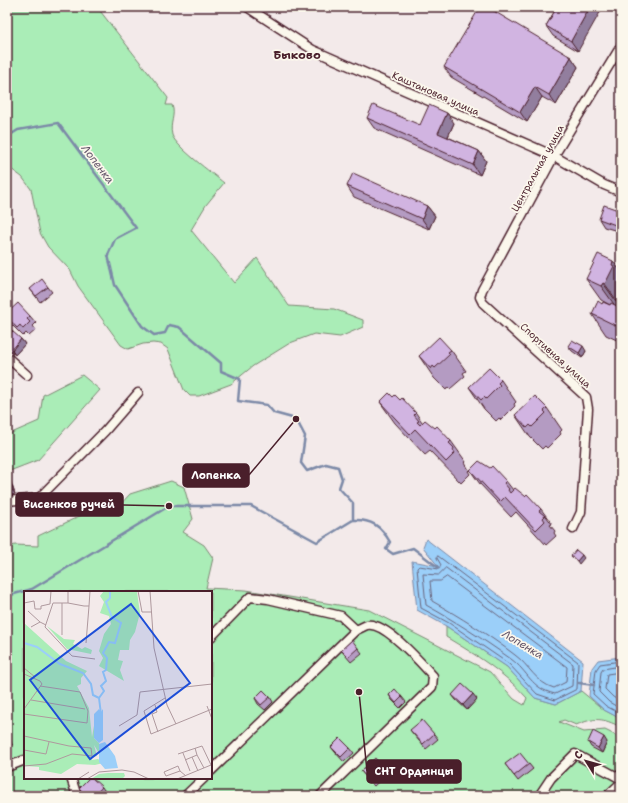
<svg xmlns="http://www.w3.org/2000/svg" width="628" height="803" viewBox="0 0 628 803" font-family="'Shantell Sans',sans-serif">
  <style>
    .green { fill: #aaedb7; stroke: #7a8671; fill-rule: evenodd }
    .water { fill: #9bcff9; stroke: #7b89a7 }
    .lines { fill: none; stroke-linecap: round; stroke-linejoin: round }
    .shore { stroke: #6a657d; stroke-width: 1 }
    .stream { stroke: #7b89a7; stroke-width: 2.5 }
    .minor-casing { stroke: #4a1f2b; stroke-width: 11 }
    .minor { stroke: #fbf7ec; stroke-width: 8 }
    .wall { fill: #b49bc2; stroke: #4a1f2b }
    .shaded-wall { fill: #927e9e; stroke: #4a1f2b }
    .building { fill: #d1b4e1; stroke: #4a1f2b }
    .labels { text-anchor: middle; stroke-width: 3.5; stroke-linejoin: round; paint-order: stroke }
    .street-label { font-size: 10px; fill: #4a1f2b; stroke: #fbf7ec }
    .water-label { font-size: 11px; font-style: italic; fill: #625469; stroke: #fbf7ec }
    .quarter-label { font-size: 12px; font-weight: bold; fill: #4a1f2b; stroke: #fbf7ec }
    .inset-river { fill: none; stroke: #9bcff9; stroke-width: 2 }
    .inset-road { fill: none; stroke: #af999e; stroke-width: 1 }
    .view { fill: #1d4ed8; fill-opacity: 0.15; stroke: #1d4ed8; stroke-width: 2 }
    .inset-edge { fill: none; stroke: #4a1f2b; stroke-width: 2 }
    .leader { fill: none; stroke: #4a1f2b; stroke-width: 1.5 }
    .callout-dot { fill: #4a1f2b; stroke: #fbf7ec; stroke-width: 1.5 }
    .callout { fill: #4a1f2b; stroke: #4a1f2b; stroke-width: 1.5 }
    .callout-label { font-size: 11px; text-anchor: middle; font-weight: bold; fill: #fff }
  </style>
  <rect width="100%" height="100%" fill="#f3eaea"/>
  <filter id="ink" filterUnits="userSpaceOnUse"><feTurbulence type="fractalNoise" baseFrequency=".025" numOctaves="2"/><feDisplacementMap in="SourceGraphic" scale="8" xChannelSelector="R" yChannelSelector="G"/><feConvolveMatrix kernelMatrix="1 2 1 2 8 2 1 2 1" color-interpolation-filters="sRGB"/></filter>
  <g filter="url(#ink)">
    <!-- green -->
    <g class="green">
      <path d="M 7,7 L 97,7 L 168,98 L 166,105 L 172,105 C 176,116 169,123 172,135 C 176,147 212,173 224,183 L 206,205 L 191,230 L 234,283 L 257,258 L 289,306 L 334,309 L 363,320 L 363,327 L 340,337 L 314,334 L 290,343 L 253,366 L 231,384 L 199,396 L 190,396 L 184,390 L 168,349 L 161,344 L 153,343 L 143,344 L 128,349 L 121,345 L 78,286 L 70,270 L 48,247 L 40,233 L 31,189 L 22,177 L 7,166 Z"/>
      <path d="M 82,375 L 100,390 L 38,460 L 7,472 L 7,435 L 39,421 L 43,395 Z"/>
      <path d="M 171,481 L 184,487 L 193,519 L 183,532 L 204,545 L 213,558 L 206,588 L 246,590 L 369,610 L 490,672 L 514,699 L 524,705 L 527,698 C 504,672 476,655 446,637 L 446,626 L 507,667 L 535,698 L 556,704 L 581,691 L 604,710 L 621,719 L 621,727 C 602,718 596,717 576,725 L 564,720 L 559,722 L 584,732 L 605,730 L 621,738 L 621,796 L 7,796 L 7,548 L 15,545 L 38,546 L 38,536 L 86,513 L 96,504 L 117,508 L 130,494 ZM 25,592 L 211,592 L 211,778 L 25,778 Z"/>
    </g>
    <!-- water -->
    <g class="water">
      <path d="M 426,539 L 583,661 L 581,691 L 556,704 L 535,698 L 507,667 L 446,626 L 417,610 L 412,561 L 438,566 L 423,547 Z"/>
      <path d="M 621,657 L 621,719 L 604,710 L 589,696 L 592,668 L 598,660 Z"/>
    </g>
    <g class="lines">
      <!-- shore -->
      <g class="shore">
        <path d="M 438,556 L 578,662 L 577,689 L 555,700 L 537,694 L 509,664 L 449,623 L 421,608 L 417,568 L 419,566 L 439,569 L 441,565 L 437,558 Z"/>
        <path d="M 446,568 L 573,664 L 572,686 L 555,694 C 530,688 529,672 511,659 C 483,639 455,621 426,605 L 423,574 L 438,575 Z"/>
        <path d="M 447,577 L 567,667 L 566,682 L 554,688 C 536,683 529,665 515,655 C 489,635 460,617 432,601 L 430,581 L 440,581 Z"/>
        <path d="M 621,661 L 600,664 L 596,670 L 593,694 L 606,706 L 621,714"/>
        <path d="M 621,666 L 603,669 L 601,672 L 599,692 L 609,702 L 621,709"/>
        <path d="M 621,672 L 607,674 L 605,689 L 613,697 L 621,702"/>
      </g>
      <!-- stream -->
      <g class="stream">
        <path d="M 7,137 L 18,130 L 58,123 L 136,228 L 115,239 L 108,255 L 115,285 L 142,326 L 154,335 L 165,333 L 169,325 L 179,327 L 221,363 L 221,371 L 240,379 L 238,401 L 267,405 L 274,413 L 296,419 L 305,436 L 301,463 L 307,471 L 326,464 L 338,467 L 342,479 L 339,488 L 353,503 L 353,520 C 371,519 381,526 390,542 L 386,549 L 393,554 L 413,548 L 439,568"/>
        <path d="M 7,596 L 32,589 L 169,506 L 251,506 L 317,542 L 353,520"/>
        <path d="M 579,683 L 594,685"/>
      </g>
      <!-- minor casing -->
      <g class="minor-casing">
        <g id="minor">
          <path d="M 247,7 L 313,50 L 554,156 L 604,185 L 621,192"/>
          <path d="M 7,357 L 27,375"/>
          <path d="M 7,501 L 39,498 L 105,431 L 138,393"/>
          <path d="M 573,529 L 581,512 L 588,409 L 586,397 L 483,303 L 480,297 L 482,290 L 554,156 L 621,46"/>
          <path d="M 211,637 L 250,597 L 268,599 L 341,616 L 356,630 C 359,629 364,626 367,625 C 385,621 422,664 433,676 L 432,687 L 320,796"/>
          <path d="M 7,767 L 25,760"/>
          <path d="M 211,771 L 356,630"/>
          <path d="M 71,778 L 77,796"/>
          <path d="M 185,796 L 204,778"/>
          <path d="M 539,796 L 551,778 L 575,754 L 621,779"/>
          <path d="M 607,796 L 621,783"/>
        </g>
      </g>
      <!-- minor -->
      <use href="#minor" class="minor"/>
    </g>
    <!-- wall -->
    <g class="wall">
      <path d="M 557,7 L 578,51 L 553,36 L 546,26 Z"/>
      <path d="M 571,57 L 578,67 L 556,105 L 542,97 L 527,122 L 451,77 L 444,67 Z"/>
      <path d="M 367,118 L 420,125 L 454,123 L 448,137 L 479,151 L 486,161 L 480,175 L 374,128 Z"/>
      <path d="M 347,186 L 427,206 L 435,216 L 429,229 L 354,197 Z"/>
      <path d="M 621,211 L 621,232 L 604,227 L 599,219 Z"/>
      <path d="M 613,261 L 621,272 L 621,304 L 620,305 L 618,304 L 617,306 L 621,308 L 621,342 L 606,335 L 592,314 L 602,304 L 610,305 L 601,300 L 586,279 Z"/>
      <path d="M 48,287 L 52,292 L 40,302 L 30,289 Z"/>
      <path d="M 7,313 L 30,316 L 36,323 L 33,326 L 36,330 L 29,336 L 26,333 L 23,336 L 10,323 L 7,318 Z"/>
      <path d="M 7,336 L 21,339 L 25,344 L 15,355 L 7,348 Z"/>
      <path d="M 568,346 L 586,351 L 582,358 L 572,351 Z"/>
      <path d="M 451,350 L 466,371 L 463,373 L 465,376 L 450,389 L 448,387 L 446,390 L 434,378 L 419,356 Z"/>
      <path d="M 501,380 L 516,402 L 514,404 L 515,406 L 501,420 L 499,418 L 496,421 L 484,409 L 469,387 Z"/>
      <path d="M 393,397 L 400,400 L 416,413 L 422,422 L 451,441 L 466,462 L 465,463 L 469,470 L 468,471 L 470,474 L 461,483 L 430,451 L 425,455 L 395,423 L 380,402 Z"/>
      <path d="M 547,408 L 562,430 L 560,432 L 561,434 L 547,448 L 545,446 L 542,449 L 530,437 L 515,415 Z"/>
      <path d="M 470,470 L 506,481 L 513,490 L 541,509 L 552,524 L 550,525 L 555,531 L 554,533 L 556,536 L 546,545 L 516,512 L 511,517 L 480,484 Z"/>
      <path d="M 7,476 L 10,480 L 15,494 L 7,496 Z"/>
      <path d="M 358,648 L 362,653 L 351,662 L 345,655 L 341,650 Z"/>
      <path d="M 389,695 L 402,697 L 406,702 L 400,708 L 392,700 Z"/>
      <path d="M 452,695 L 477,699 L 467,710 L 456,700 Z"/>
      <path d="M 270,697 L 273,702 L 265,710 L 258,704 L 255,698 Z"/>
      <path d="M 410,730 L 434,734 L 438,739 L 426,749 L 414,735 Z"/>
      <path d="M 7,732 L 12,745 L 7,747 Z"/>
      <path d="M 588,742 L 607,742 L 602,753 L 591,747 Z"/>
      <path d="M 331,747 L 350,748 L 354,753 L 344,762 L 335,752 Z"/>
      <path d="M 505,764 L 529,764 L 533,769 L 518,781 Z"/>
      <path d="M 384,768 L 388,773 L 374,786 L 365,776 L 361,771 Z"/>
      <path d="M 102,787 L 106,793 L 102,796 L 85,796 L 79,788 Z"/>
    </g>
    <!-- shaded-wall -->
    <g class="shaded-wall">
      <path d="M 590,7 L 603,7 L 578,51 L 571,41 Z"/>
      <path d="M 571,57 L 578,67 L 556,105 L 549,95 Z"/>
      <path d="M 535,87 L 542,97 L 527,122 L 520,112 Z"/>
      <path d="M 447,113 L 454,123 L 445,143 L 438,133 Z"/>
      <path d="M 479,151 L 486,161 L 480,175 L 473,165 Z"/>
      <path d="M 427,206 L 435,216 L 429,229 L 422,219 Z"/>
      <path d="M 613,261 L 621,272 L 621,304 L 620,305 L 605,284 Z"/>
      <path d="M 603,283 L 618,304 L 616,307 L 601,286 Z"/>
      <path d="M 21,339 L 25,344 L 15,355 L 12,350 Z"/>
      <path d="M 583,346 L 586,351 L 582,358 L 579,353 Z"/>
      <path d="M 7,476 L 10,480 L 15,494 L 9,486 L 7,480 Z"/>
      <path d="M 582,555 L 584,558 L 579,564 L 577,561 Z"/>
      <path d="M 473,694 L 477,699 L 467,710 L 463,705 Z"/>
      <path d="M 7,732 L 8,733 L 12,745 L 8,740 L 7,736 Z"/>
      <path d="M 604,737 L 607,742 L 602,753 L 598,748 Z"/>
    </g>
    <!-- building -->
    <g class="building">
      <path d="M 480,7 L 487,7 L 571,57 L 549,95 L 535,87 L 520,112 L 444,67 Z"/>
      <path d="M 557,7 L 590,7 L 571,41 L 546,26 Z"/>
      <path d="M 373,105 L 420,125 L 429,105 L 447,113 L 438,133 L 479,151 L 473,165 L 367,118 Z"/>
      <path d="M 353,173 L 427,206 L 422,219 L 347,186 Z"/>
      <path d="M 604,205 L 621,211 L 621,227 L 599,219 Z"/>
      <path d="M 598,254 L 613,261 L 612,265 L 614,266 L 605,284 L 603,283 L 601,286 L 586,279 Z"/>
      <path d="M 42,279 L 48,287 L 36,296 L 30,289 Z"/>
      <path d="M 598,301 L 602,304 L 603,302 L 610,305 L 611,303 L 621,308 L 621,328 L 592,314 Z"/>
      <path d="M 18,303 L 30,316 L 27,319 L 30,322 L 23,329 L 20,325 L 17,328 L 7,317 L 7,313 Z"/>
      <path d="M 12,331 L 21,339 L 12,350 L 7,346 L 7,336 Z"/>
      <path d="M 439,337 L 451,350 L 448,352 L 450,354 L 435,368 L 433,366 L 431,369 L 419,356 Z"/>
      <path d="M 572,340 L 583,346 L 579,353 L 568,346 Z"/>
      <path d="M 489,368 L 501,380 L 498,383 L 500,385 L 486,399 L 484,397 L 481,400 L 469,387 Z"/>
      <path d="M 389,393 L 393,397 L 395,395 L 400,400 L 402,398 L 416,413 L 414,415 L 419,421 L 417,422 L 420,425 L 425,420 L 435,428 L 437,426 L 451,441 L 449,443 L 454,448 L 453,450 L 455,453 L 446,462 L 415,429 L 410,434 L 380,402 Z"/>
      <path d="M 535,396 L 547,408 L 544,411 L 546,413 L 532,427 L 530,425 L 527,428 L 515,415 Z"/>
      <path d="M 479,461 L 490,468 L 492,466 L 506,481 L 504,483 L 509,489 L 508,490 L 510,493 L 515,488 L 525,496 L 527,494 L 541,509 L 539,511 L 545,516 L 543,518 L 545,521 L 536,530 L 505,497 L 500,502 L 470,470 Z"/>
      <path d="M 7,480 L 9,486 L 7,487 Z"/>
      <path d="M 576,550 L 582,555 L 577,561 L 571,556 Z"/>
      <path d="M 352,640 L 358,648 L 348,657 L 341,650 Z"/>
      <path d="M 462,684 L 473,694 L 463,705 L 452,695 Z"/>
      <path d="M 395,689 L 402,697 L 396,703 L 389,695 Z"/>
      <path d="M 263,690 L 270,697 L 261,705 L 255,698 Z"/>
      <path d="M 422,720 L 434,734 L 423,744 L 410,730 Z"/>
      <path d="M 593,731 L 604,737 L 598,748 L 588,742 Z"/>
      <path d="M 340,738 L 350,748 L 341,757 L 331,747 Z"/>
      <path d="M 520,753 L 529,764 L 514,776 L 505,764 Z"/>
      <path d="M 375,758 L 384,768 L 370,781 L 361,771 Z"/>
      <path d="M 89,778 L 92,778 L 102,787 L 94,796 L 87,796 L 79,788 Z"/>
    </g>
  </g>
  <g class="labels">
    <!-- street labels -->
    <g class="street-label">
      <text transform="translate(436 93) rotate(24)" y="4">Каштановая улица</text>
      <text transform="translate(537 168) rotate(-61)" y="4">Центральная улица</text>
      <text transform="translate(556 355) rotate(42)" y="4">Спортивная улица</text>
    </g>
    <!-- water labels -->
    <g class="water-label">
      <text transform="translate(98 164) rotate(53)" y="4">Лопенка</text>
      <text transform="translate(523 644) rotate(31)" y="4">Лопенка</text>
    </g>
    <!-- quarter labels -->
    <g class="quarter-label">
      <text x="297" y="59">Быково</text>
    </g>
  </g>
  <!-- overview -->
  <g transform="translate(24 591)">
    <rect width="188" height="188" fill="#f3eaea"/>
    <path d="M 80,0 L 113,1 L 116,22 L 111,41 L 106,49 L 105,59 L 96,59 L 94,69 L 99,70 L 96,79 L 100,90 L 75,75 L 79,67 L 75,60 L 80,43 L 87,33 L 85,25 L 76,22 L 80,11 L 76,5 ZM 0,32 L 42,70 L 63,80 L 57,87 L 57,93 L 53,95 L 65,117 L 68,146 L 71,129 L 70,147 L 75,152 L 76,164 L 70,154 L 73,165 L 68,166 L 68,169 L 74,168 L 79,172 L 71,174 L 53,173 L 37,183 L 15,179 L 15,176 L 0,175 ZM 23,35 L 40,48 L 51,49 L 49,53 L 58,58 L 61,56 L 68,59 L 67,63 L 43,58 ZM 84,182 L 100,182 L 101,185 L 98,188 L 67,188 L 75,183 Z" fill="#aaedb7"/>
    <path d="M 75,118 L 77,121 L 79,118 L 79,149 L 75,152 L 70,147 L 70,123 ZM 81,151 L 91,165 L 94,177 L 81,178 L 75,171 L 75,153 Z" fill="#9bcff9"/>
    <path class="inset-river" d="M 0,52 L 13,56 L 36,73 L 59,82 L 67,93 L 69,104 L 75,107M 77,123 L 75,107 L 80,100 L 77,95 L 82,90 L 79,81 L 82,79 L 83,67 L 79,62 L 85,51 L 91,52 L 97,32 L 88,26 L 82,11 L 86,7 L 86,0"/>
    <path class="inset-road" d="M 44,0 L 44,12 L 60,15 L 65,15 L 66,0M 114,0 L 118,21 L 128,21M 126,0 L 130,57 L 143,114 L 152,133M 0,12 L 10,10 L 11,18 L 17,18 L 17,15 L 26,13 L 27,0M 38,12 L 38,44M 44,12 L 29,12 L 21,36 L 48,65 L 71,68M 4,20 L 16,31M 7,36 L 16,31 L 22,34M 62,52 L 65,15M 0,77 L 11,86M 0,83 L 16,90 L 18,93 L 0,118M 141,107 L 120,120 L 127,143 L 188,118M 7,109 L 61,118M 131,114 L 133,121 L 128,123 L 134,141M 183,115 L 188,128M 0,123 L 63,132 L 64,120 L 56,101 L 16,95M 95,135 L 113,124 L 116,101 L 188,93M 0,145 L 45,155 L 67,157 L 68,165 L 48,163 L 22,173 L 0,175M 0,159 L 22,163 L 25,151M 159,162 L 166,180M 154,163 L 178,155 L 188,176M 173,164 L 180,177M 168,166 L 174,180M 161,169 L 173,164 L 171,157M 156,180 L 154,175 L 140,181 L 142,185 L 156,180 L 162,185M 54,188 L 65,181M 63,188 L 75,181 L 98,179 L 110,181 L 125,188M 153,188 L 187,174"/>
    <path class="view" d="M 107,13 L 166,92 L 66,168 L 6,89 Z"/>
    <rect width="188" height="188" class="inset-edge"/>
  </g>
  <!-- callouts -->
  <path class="leader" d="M296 419L249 475M169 506L123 505M359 692L367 771"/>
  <g class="callout-dot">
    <circle cx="296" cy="419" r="4"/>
    <circle cx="169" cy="506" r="4"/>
    <circle cx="359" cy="692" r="4"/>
  </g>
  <g class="callout">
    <rect x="183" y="464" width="66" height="23" rx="4"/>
    <rect x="16" y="493" width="107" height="23" rx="4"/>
    <rect x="367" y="760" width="94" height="23" rx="4"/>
  </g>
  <g class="callout-label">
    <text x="216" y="479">Лопенка</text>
    <text x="69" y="508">Висенков ручей</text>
    <text x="414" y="775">СНТ Ордынцы</text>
  </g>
  <!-- margin -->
  <rect width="628" height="803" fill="none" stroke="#fbf7ec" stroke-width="24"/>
  <rect x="12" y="12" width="604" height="779" fill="none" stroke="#4a1f2b" stroke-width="1.5" filter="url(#ink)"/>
  <!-- north arrow -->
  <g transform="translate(586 761) rotate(307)" stroke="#fbf7ec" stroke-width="3" paint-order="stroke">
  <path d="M0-3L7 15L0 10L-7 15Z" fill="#4a1f2b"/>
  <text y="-6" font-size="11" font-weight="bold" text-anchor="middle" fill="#4a1f2b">С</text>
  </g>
</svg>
